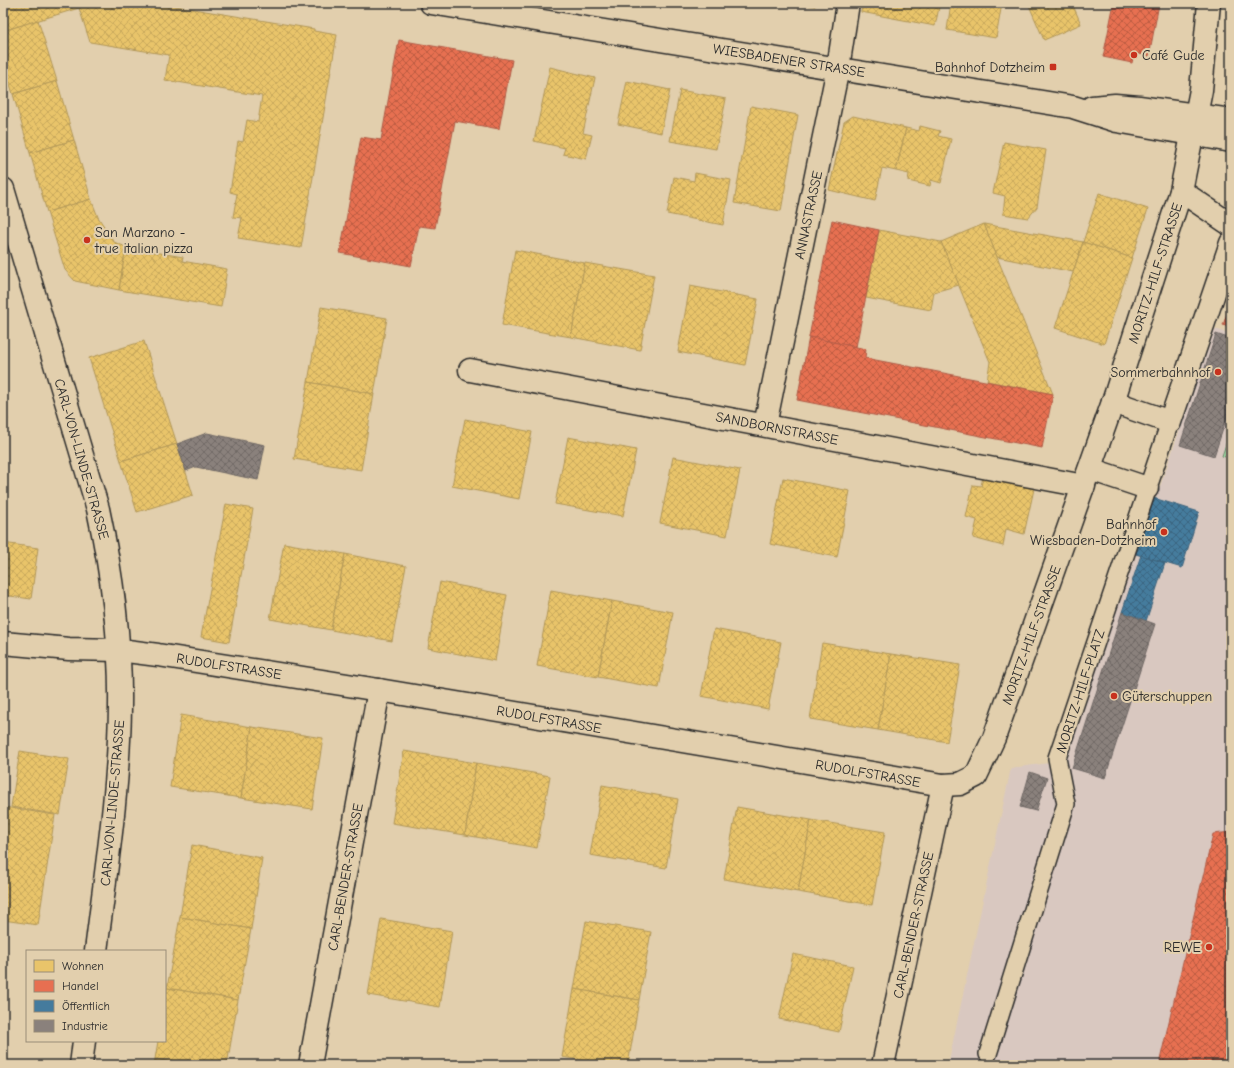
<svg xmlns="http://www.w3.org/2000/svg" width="1234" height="1068" viewBox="0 0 1234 1068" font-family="'Comic Neue',sans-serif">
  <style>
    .built { fill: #d9c8c0 }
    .grass { fill: url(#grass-dots); stroke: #668468 }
    .homes { fill: url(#homes-cross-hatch); stroke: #b09657 }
    .shops { fill: url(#shops-cross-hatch); stroke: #af5b46 }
    .public { fill: url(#public-cross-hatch); stroke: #3d637b }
    .industry { fill: url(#industry-cross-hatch); stroke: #6e6764 }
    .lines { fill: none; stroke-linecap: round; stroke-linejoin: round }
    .lane-casing { stroke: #2b2b2b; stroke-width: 20 }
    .street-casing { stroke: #2b2b2b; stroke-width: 25 }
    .secondary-casing { stroke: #2b2b2b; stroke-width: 25 }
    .lane { stroke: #e2cfad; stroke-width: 17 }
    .street { stroke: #e2cfad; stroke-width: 22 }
    .secondary { stroke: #e2cfad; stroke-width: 22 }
    .poi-dot { fill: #c8321e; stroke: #e2cfad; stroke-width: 1.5 }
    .labels { text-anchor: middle; stroke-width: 4; stroke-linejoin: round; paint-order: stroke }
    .poi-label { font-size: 14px; fill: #2b2b2b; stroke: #e2cfad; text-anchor: end }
    .street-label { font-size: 14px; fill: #2b2b2b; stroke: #e2cfad }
  </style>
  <defs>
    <pattern id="grass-dots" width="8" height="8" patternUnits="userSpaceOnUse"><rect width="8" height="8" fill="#a2dea5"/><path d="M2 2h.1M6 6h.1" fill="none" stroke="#8cbf8e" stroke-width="1.8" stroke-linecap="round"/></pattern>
    <pattern id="homes-cross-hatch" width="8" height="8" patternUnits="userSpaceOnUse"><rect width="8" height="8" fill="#e9c46a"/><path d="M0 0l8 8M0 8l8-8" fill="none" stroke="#c8a95c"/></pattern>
    <pattern id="shops-cross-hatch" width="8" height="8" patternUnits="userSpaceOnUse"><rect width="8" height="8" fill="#e76f51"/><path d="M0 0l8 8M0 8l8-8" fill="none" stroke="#bb5b43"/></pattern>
    <pattern id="public-cross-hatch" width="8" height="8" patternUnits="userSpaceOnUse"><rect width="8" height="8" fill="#457b9d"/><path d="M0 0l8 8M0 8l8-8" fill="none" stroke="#3a6580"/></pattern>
    <pattern id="industry-cross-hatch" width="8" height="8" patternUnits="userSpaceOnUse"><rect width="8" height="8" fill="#8a817c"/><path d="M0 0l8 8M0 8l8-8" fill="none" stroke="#716a66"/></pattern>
  </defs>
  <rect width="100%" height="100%" fill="#e2cfad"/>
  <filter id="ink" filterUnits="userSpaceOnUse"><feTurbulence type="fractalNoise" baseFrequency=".025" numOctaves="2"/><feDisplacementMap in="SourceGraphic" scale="8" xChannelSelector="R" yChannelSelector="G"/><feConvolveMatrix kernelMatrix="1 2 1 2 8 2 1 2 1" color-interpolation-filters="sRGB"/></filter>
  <g filter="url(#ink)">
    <!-- built -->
    <path class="built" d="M 1215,329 L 1231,334 L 1231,1065 L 948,1065 L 1011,768 L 1064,761 Z"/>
    <!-- grass -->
    <path class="grass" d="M 1231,429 L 1231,446 L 1225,457 L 1222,456 Z"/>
    <!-- homes -->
    <g class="homes">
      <path d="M 5,3 L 157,3 L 314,29 L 314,31 L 337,35 L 301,248 L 238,238 L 242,218 L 233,217 L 237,194 L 230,192 L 238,141 L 243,142 L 247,120 L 258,122 L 262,96 L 165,80 L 169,55 L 90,42 L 79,8 L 3,31 L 3,6 Z"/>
      <path d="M 797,3 L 816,3 L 815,6 Z"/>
      <path d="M 863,3 L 940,3 L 935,26 L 861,12 Z"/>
      <path d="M 951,3 L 1002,3 L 996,38 L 947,30 Z"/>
      <path d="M 1028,3 L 1072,3 L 1081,24 L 1044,40 Z"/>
      <path d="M 38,20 L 57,81 L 13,94 L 3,62 L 3,31 Z"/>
      <path d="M 550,67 L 595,78 L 583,133 L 592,135 L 586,159 L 563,154 L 565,148 L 534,141 Z"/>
      <path d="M 57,81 L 74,140 L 30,153 L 13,94 Z"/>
      <path d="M 627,81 L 670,90 L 661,133 L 618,124 Z"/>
      <path d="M 680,90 L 726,99 L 716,149 L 670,141 Z"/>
      <path d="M 751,106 L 798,115 L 781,211 L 734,203 Z"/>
      <path d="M 853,116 L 906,128 L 896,171 L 882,168 L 875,201 L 829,190 L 844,122 Z"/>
      <path d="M 920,126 L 940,131 L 938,136 L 951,139 L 941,183 L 931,180 L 930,186 L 908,181 L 909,174 L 896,171 L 906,128 L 919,131 Z"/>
      <path d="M 74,140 L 91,199 L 47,212 L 30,153 Z"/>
      <path d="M 1004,142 L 1046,150 L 1037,207 L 1028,218 L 1003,214 L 1005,196 L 993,193 Z"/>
      <path d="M 695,173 L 731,180 L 723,225 L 667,214 L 674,177 L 694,181 Z"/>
      <path d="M 1099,193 L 1148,209 L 1132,258 L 1083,242 Z"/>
      <path d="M 91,199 L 98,217 L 114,242 L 126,247 L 119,290 L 75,281 L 65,270 L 47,212 Z"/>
      <path d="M 984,224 L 1083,242 L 1073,272 L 997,257 Z"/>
      <path d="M 984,224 L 997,257 L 1053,394 L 987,381 L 990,362 L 941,242 Z"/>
      <path d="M 879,230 L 941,242 L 959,285 L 934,292 L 931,310 L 866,298 Z"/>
      <path d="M 1083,242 L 1132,258 L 1104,344 L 1055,328 Z"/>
      <path d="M 126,247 L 183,257 L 182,261 L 227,269 L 221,307 L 119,290 Z"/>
      <path d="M 515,250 L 585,263 L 571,337 L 502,325 Z"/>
      <path d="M 585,263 L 654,275 L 640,350 L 571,337 Z"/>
      <path d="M 690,286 L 758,299 L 745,365 L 678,352 Z"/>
      <path d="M 321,307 L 387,318 L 374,394 L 308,382 Z"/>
      <path d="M 144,341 L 177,444 L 121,461 L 89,358 Z"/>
      <path d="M 308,382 L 374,394 L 361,470 L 294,459 Z"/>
      <path d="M 3,403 L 8,420 L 3,422 Z"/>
      <path d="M 465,419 L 532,432 L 519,499 L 452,486 Z"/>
      <path d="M 568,437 L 636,450 L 623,516 L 555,504 Z"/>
      <path d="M 177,444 L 193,495 L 137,512 L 121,461 Z"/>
      <path d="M 673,457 L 740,470 L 727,536 L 660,523 Z"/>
      <path d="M 983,477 L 1034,489 L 1024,534 L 1006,529 L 1003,546 L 973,538 L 977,520 L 966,517 L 973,485 L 981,486 Z"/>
      <path d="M 783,478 L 850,491 L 837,557 L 770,544 Z"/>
      <path d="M 226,504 L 253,509 L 229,642 L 201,637 Z"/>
      <path d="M 3,543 L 38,548 L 31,599 L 3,595 Z"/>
      <path d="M 284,543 L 345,554 L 331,630 L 270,619 Z"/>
      <path d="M 345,554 L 406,566 L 392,641 L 331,630 Z"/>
      <path d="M 440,582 L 507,595 L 495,661 L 428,648 Z"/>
      <path d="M 551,590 L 612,601 L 598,677 L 537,666 Z"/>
      <path d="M 612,601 L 673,612 L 659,688 L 598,677 Z"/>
      <path d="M 714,629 L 781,642 L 768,709 L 701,696 Z"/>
      <path d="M 822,643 L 891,654 L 878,730 L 810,719 Z"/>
      <path d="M 891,654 L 960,665 L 947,742 L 878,730 Z"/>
      <path d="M 181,715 L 252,727 L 241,798 L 170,787 Z"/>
      <path d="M 252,727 L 323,738 L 312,809 L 241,798 Z"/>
      <path d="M 20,751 L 69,759 L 60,815 L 11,807 Z"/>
      <path d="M 404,751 L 476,763 L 465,835 L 392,823 Z"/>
      <path d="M 476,763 L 550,776 L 537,848 L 465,835 Z"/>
      <path d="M 602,785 L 678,799 L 666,868 L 590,855 Z"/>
      <path d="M 4,807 L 55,815 L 38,925 L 3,920 Z"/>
      <path d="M 737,807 L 811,820 L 798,892 L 724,879 Z"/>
      <path d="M 811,820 L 885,832 L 872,905 L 798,892 Z"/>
      <path d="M 192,845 L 262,858 L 251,929 L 180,917 Z"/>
      <path d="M 180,917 L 251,929 L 238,1000 L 167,988 Z"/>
      <path d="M 381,919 L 452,931 L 440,1007 L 368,995 Z"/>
      <path d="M 586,921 L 651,932 L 639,1000 L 574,989 Z"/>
      <path d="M 793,954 L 853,966 L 839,1032 L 779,1019 Z"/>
      <path d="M 3,967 L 7,967 L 3,1001 Z"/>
      <path d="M 167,988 L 238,1000 L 227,1065 L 189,1065 L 155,1059 L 158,1041 L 165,1041 L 165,1002 Z"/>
      <path d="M 574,989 L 639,1000 L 628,1065 L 611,1065 L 562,1057 Z"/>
      <path d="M 155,1059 L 189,1065 L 154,1065 Z"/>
    </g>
    <!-- shops -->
    <g class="shops">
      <path d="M 1114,3 L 1153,3 L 1159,4 L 1149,56 L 1134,53 L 1132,63 L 1103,57 Z"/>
      <path d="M 399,40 L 512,60 L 499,129 L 455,121 L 435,228 L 419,226 L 411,266 L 340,253 L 361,137 L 381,140 Z"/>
      <path d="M 832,220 L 879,230 L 856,347 L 809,337 Z"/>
      <path d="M 1231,302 L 1231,328 L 1223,325 Z"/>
      <path d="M 809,337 L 866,349 L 865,358 L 1053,394 L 1042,448 L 797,400 Z"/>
      <path d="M 1231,832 L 1231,1065 L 1161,1065 L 1160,1060 L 1213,834 Z"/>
    </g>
    <!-- public -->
    <g class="public">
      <path d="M 1147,496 L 1199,512 L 1182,568 L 1129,552 Z"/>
      <path d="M 1141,555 L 1165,563 L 1146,621 L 1122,612 Z"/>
    </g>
    <!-- industry -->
    <g class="industry">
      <path d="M 1216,334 L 1231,339 L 1231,405 L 1214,456 L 1180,445 Z"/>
      <path d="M 207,433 L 265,445 L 258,480 L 196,467 L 186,471 L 177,444 Z"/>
      <path d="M 1122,612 L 1155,624 L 1105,778 L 1072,768 Z"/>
      <path d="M 1030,772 L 1047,778 L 1036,811 L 1020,807 Z"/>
    </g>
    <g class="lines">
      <!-- lane casing -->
      <g class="lane-casing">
        <path id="lane" d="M 988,1054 L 1066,804 L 1057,758 L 1170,422"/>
      </g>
      <!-- street casing -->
      <g class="street-casing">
        <g id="street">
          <path d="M 1181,191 L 1231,225"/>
          <path d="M 470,370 L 1084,486"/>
          <path d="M 1113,402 L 1170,422 L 1231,243"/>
          <path d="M 765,425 L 838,68 L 848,3"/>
          <path d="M 1090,469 L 1147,488"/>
          <path d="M 3,643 L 69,649 L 119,650 L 158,655 L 379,690 L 943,785 L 960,784 L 976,776 L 994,738 L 1113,402 L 1181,191 L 1201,90 L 1209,3"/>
          <path d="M 310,1065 L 379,690"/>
          <path d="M 883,1065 L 943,785"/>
        </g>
      </g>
      <!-- secondary casing -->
      <g class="secondary-casing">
        <g id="secondary">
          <path d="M 431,3 L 1006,96 L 1073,107 L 1117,121 L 1231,141"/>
          <path d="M 1092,107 L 1115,105 L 1139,107 L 1231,120"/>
          <path d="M 3,189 L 98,509 C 112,574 121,641 120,707 C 119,789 106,870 96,951"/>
          <path d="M 81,1065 L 84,1041"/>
        </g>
      </g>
      <!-- lane -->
      <use href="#lane" class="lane"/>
      <!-- street -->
      <use href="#street" class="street"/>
      <!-- secondary -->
      <use href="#secondary" class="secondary"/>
    </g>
  </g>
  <!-- markers -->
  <g class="poi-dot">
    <circle cx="1134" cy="55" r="4"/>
    <rect x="1049" y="63" width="8" height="8" rx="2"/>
    <circle cx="87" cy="240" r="4"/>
    <circle cx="1218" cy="372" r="4"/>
    <circle cx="1164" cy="532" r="4"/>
    <circle cx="1114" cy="696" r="4"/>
    <circle cx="1209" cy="947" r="4"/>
  </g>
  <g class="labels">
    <!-- poi labels -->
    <g class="poi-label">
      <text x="1142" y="60" text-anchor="start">Café Gude</text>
      <text x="1045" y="72">Bahnhof Dotzheim</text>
      <text x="95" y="237" text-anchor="start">San Marzano -<tspan x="95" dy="16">true italian pizza</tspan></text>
      <text x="1210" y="377">Sommerbahnhof</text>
      <text x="1156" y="529">Bahnhof<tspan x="1156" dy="16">Wiesbaden-Dotzheim</tspan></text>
      <text x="1122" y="701" text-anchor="start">Güterschuppen</text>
      <text x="1201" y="952">REWE</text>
    </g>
    <!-- street labels -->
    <g class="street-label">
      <text transform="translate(789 60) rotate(9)" y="5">WIESBADENER STRASSE</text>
      <text transform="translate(808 215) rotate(-78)" y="5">ANNASTRASSE</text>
      <text transform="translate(1155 273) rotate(-72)" y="5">MORITZ-HILF-STRASSE</text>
      <text transform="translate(777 428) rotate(11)" y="5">SANDBORNSTRASSE</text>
      <text transform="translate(82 459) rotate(74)" y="5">CARL-VON-LINDE-STRASSE</text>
      <text transform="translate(1031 635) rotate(-70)" y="5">MORITZ-HILF-STRASSE</text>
      <text transform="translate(229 666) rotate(9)" y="5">RUDOLFSTRASSE</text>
      <text transform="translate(1080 691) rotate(-72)" y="5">MORITZ-HILF-PLATZ</text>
      <text transform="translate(549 719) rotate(10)" y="5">RUDOLFSTRASSE</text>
      <text transform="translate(868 773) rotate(10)" y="5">RUDOLFSTRASSE</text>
      <text transform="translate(112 803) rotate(-85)" y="5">CARL-VON-LINDE-STRASSE</text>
      <text transform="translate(345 877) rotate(-80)" y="5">CARL-BENDER-STRASSE</text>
      <text transform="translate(913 925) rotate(-78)" y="5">CARL-BENDER-STRASSE</text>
    </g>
  </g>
  <!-- margin -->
  <rect width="1234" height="1068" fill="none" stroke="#e2cfad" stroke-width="16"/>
  <rect x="8" y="8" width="1218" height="1052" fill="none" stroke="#2b2b2b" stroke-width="1.5" filter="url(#ink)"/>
  <!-- legend -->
  <rect x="26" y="950" width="140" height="92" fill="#e2cfad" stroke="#998d79"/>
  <rect x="34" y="960" width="20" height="12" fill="#e9c46a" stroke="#998d79"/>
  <text x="62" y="970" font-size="12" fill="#2b2b2b">Wohnen</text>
  <rect x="34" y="980" width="20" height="12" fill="#e76f51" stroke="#998d79"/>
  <text x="62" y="990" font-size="12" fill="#2b2b2b">Handel</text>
  <rect x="34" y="1000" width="20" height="12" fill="#457b9d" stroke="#998d79"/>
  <text x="62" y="1010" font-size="12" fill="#2b2b2b">Öffentlich</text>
  <rect x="34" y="1020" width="20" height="12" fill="#8a817c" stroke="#998d79"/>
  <text x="62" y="1030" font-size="12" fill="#2b2b2b">Industrie</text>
</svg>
